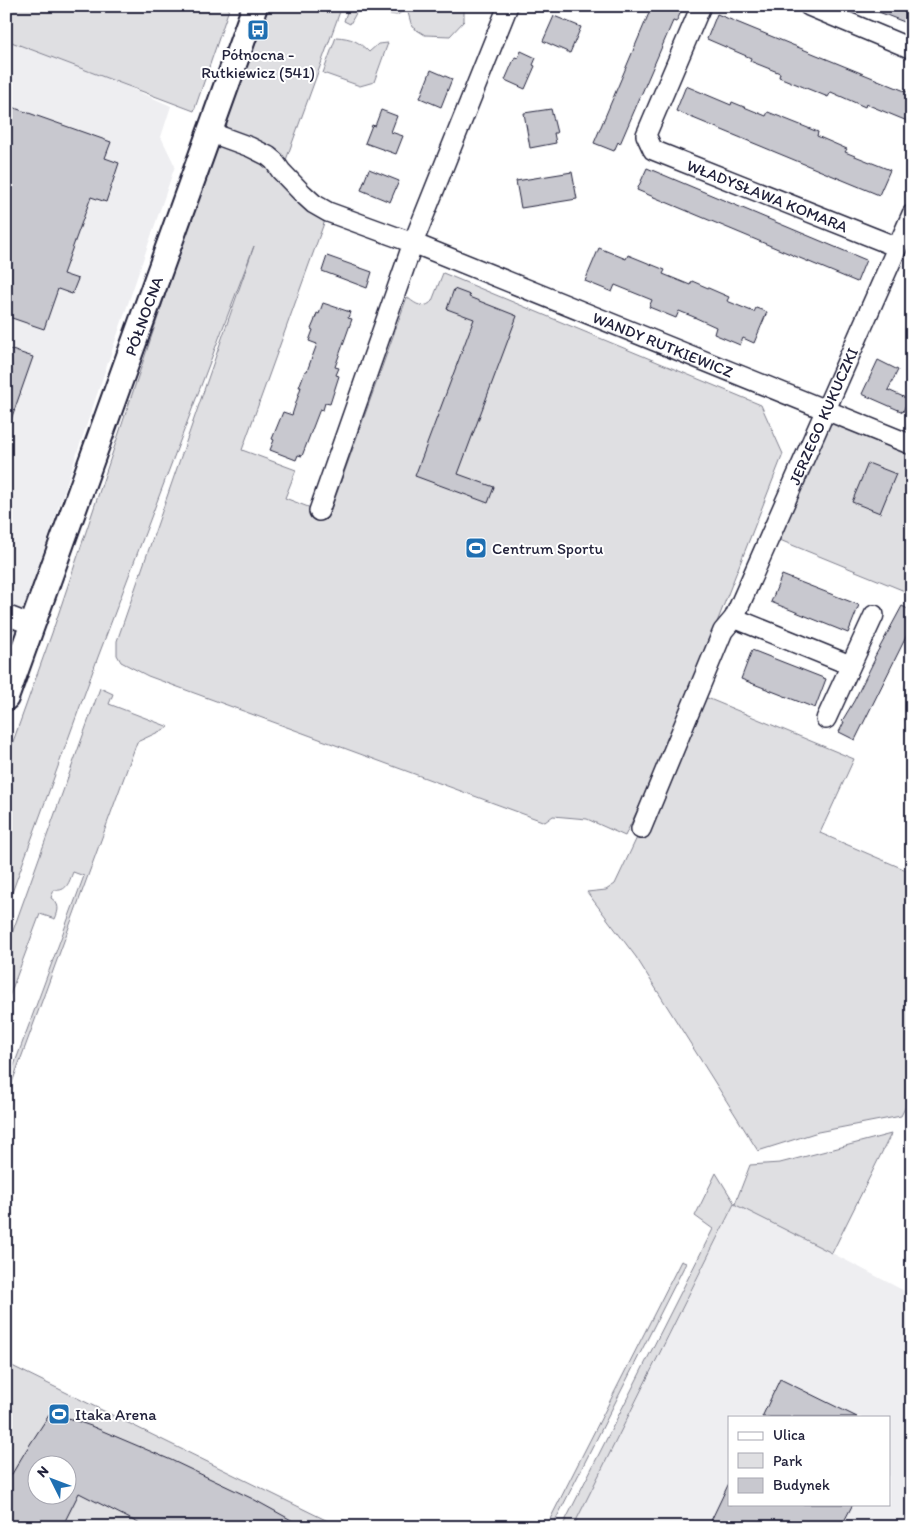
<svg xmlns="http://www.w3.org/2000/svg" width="918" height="1533" viewBox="0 0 918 1533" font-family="Itim,sans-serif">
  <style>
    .built { fill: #eeeef1; fill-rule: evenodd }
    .green { fill: #dfdfe2; stroke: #80808e; fill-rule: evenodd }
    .building { fill: #c8c8cf; stroke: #22223b; fill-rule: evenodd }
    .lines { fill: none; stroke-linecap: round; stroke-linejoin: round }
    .minor-casing { stroke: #22223b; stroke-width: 22 }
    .tertiary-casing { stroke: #22223b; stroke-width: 28 }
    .minor { stroke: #fff; stroke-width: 19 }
    .tertiary { stroke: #fff; stroke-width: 24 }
    .labels { text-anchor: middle; stroke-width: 4; stroke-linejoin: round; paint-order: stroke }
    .poi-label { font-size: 16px; fill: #22223b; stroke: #fff; text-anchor: start }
    .street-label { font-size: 16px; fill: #22223b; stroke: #fff }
  </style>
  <rect width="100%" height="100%" fill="#fff"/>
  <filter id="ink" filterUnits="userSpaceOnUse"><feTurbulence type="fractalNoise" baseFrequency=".02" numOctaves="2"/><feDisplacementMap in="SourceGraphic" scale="10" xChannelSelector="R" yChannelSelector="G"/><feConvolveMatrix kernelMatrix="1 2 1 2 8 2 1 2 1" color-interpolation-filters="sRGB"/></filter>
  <g filter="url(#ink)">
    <!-- built -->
    <g class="built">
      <path d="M 6,40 L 119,83 L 171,106 L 161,137 L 175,166 L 20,620 L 6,657 Z"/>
      <path d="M 735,1204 L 832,1253 L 912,1295 L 912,1527 L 573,1527 ZM 729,1417 L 889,1417 L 889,1504 L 729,1504 Z"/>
    </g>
    <!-- green -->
    <g class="green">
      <path d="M 6,6 L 230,6 L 194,111 L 6,40 Z"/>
      <path d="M 266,6 L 342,6 L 282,171 L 328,212 L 242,450 L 296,470 L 285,498 L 329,515 L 407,297 C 415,304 424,310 432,301 L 443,273 L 761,405 L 783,454 L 670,742 L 625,836 L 587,819 L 553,816 L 545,822 L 148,676 L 121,662 L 117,655 L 117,641 L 254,246 L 98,657 L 6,909 L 6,761 L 52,633 L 217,141 Z"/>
      <path d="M 349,6 L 360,6 L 350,24 L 344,21 Z"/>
      <path d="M 388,6 L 467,6 L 467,7 L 464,11 L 464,21 L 450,36 L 425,35 L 412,27 L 407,9 L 397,15 L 389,14 Z"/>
      <path d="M 336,37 C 352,38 358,41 369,52 L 378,44 L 388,43 L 374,82 L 360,86 L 323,73 Z"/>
      <path d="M 824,410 L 912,445 L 912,594 L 770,536 Z"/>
      <path d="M 100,688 L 113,694 L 109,704 L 169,727 L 137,742 L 6,1099 L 6,1087 L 84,876 L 73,872 C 69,882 67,892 54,890 L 51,898 C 60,904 59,910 55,919 L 40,914 L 6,1005 L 6,950 Z"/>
      <path d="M 700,695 L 854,759 L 820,833 L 906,870 L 912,879 L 912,1094 L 901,1116 L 818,1132 L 758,1151 L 636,957 L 587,892 L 606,890 L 615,884 L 641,829 Z"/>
      <path d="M 891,1134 L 832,1253 L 734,1204 L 573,1527 L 562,1527 L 713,1229 L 695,1216 L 716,1173 L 735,1204 L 750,1165 L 780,1163 Z"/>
      <path d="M 681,1261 L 686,1263 L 552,1527 L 546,1527 Z"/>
      <path d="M 6,1363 L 340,1527 L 6,1527 ZM 38,1466 L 68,1466 L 68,1496 L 38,1496 Z"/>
    </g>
    <!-- building -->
    <g class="building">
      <path d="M 652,6 L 684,6 L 676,22 L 673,21 L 620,144 L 618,142 L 614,151 L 594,143 Z"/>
      <path d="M 866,6 L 912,6 L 912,25 L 866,7 Z"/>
      <path d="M 717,14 L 912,94 L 912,123 L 866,104 L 865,107 L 831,92 L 828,97 L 779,77 L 780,73 L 750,61 L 751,58 L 707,39 Z"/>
      <path d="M 554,16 L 581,27 L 570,53 L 543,41 Z"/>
      <path d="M 521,51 L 536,58 L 533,65 L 535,66 L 525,89 L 505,80 L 515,57 L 518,58 Z"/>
      <path d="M 431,70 L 452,79 L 441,107 L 420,98 Z"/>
      <path d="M 686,86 L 731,105 L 732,102 L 766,116 L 768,112 L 818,132 L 817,136 L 847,149 L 845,152 L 890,170 L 879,195 L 676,111 Z"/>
      <path d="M 6,105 L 111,142 L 105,158 L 119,163 L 106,202 L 91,197 L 63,274 L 78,279 L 72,294 L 58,289 L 44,329 L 6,316 Z"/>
      <path d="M 551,109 L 557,133 L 554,133 L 556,143 L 530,148 L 524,113 Z"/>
      <path d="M 381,110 L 397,116 L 391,132 L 403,136 L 396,154 L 365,143 L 372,125 L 375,126 Z"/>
      <path d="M 647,168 L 866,260 L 857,282 L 637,190 Z"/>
      <path d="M 369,169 L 399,181 L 390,202 L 361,190 Z"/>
      <path d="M 572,172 L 577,199 L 521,208 L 516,181 Z"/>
      <path d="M 599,248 L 626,259 L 628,255 L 638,259 L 665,270 L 663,274 L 690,285 L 692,281 L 729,297 L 727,301 L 754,312 L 756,308 L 767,312 L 754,343 L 743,338 L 740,345 L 714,334 L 716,327 L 694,317 L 679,311 L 676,318 L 649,307 L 652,300 L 615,285 L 612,292 L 585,281 Z"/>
      <path d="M 327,256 L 372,272 L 367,288 L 322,271 Z"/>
      <path d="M 454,289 L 470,295 L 469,297 L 517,316 L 458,474 L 494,487 L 488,503 L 415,476 L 474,319 L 447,309 Z"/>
      <path d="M 323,303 L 350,312 L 348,318 L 352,319 L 335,367 L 339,368 L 336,375 L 339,376 L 330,404 L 325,403 L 323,410 L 320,409 L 302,456 L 298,455 L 296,460 L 270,450 L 274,440 L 272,439 L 283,412 L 292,415 L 301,387 L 299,387 L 305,371 L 307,371 L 317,344 L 309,341 L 313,330 L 311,329 L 314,322 L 317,313 L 319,314 Z"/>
      <path d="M 6,348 L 33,357 L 8,428 L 6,428 Z"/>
      <path d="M 878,360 L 898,370 L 888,390 L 908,399 L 903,412 L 862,394 Z"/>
      <path d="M 868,463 L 896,474 L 880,513 L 852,502 Z"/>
      <path d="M 782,575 L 859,605 L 848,633 L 771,602 Z"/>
      <path d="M 902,606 L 912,611 L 912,620 L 908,628 L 910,629 L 855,740 L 839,732 L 844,722 L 842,721 L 854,701 L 875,659 L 874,658 Z"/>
      <path d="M 752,650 L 826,679 L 815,708 L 741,679 Z"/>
      <path d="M 780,1379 L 857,1417 L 762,1417 Z"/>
      <path d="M 51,1412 L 91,1426 L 171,1460 L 253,1499 L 304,1527 L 146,1527 L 79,1493 L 62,1527 L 6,1527 L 6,1484 L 25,1452 ZM 38,1466 L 68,1466 L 68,1496 L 38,1496 Z"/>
      <path d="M 729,1483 L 729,1504 L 853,1504 L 841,1527 L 708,1527 Z"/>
    </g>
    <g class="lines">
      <!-- minor casing -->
      <g class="minor-casing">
        <g id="minor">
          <path id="s1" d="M 508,6 L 413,243 L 912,445"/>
          <path id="s2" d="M 701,6 L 646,135 L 653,150 L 897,247"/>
          <path d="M 809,6 L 912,49"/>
          <path d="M 209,132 L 250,147 L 268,156 L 274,161 L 281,171 L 303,194 L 314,204 L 328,212 L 413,243 L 319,511"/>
          <path d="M 6,615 L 32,625"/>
          <path d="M 734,618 L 850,665"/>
          <path d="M 826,719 L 874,615"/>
          <path id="s3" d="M 641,829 L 723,631 L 734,618 L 912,214"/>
        </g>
      </g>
      <!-- tertiary casing -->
      <g class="tertiary-casing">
        <g id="tertiary">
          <path id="s4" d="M 6,698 L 255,6"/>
        </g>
      </g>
      <!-- minor -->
      <use href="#minor" class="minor"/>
      <!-- tertiary -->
      <use href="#tertiary" class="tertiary"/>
    </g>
  </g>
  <!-- icons -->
  <defs>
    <g id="bus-square" transform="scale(1.125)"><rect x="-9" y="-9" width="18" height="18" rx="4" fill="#1f6fb2" stroke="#fff"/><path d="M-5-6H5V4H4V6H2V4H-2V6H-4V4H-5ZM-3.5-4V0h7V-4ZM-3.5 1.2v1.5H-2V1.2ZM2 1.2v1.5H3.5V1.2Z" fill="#fff"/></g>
    <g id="stadium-square" transform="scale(1.125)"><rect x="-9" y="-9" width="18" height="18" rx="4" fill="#1f6fb2" stroke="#fff"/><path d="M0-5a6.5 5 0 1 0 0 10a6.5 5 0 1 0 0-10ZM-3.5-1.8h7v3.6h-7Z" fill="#fff"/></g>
  </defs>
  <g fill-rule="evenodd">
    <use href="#bus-square" x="258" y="30"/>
    <use href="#stadium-square" x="476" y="548"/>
    <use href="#stadium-square" x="59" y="1414"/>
  </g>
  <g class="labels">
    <!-- poi labels -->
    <g class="poi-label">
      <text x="258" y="60" text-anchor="middle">Północna -<tspan x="258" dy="18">Rutkiewicz (541)</tspan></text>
      <text x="492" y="554">Centrum Sportu</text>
      <text x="75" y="1420">Itaka Arena</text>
    </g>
    <!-- street labels -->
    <g class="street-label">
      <text dy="6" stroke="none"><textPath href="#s2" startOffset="280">WŁADYSŁAWA KOMARA</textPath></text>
      <text dy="6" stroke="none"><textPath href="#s4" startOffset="406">PÓŁNOCNA</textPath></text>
      <text dy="6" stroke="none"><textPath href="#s1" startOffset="525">WANDY RUTKIEWICZ</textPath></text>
      <text dy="6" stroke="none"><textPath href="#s3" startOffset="452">JERZEGO KUKUCZKI</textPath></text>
    </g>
  </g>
  <!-- margin -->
  <rect width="918" height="1533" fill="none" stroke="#fff" stroke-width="25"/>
  <rect x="12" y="12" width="893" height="1508" fill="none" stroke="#22223b" stroke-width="2" filter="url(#ink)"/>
  <!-- legend -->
  <rect x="728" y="1416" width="162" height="90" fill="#ffffff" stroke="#a7a7b1"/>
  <rect x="738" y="1432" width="25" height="8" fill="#ffffff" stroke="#a7a7b1"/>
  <text x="773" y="1440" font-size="15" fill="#22223b">Ulica</text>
  <rect x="738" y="1453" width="25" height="15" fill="#dfdfe2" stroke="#a7a7b1"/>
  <text x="773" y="1466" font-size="15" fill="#22223b">Park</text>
  <rect x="738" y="1478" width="25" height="15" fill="#c8c8cf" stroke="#a7a7b1"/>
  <text x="773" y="1490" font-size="15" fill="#22223b">Budynek</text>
  <!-- north arrow -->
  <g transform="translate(52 1480) rotate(312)"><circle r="24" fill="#ffffff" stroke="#a7a7b1"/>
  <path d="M0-4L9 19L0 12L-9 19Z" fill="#1f6fb2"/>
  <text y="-8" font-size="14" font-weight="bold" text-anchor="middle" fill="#22223b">N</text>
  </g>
</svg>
